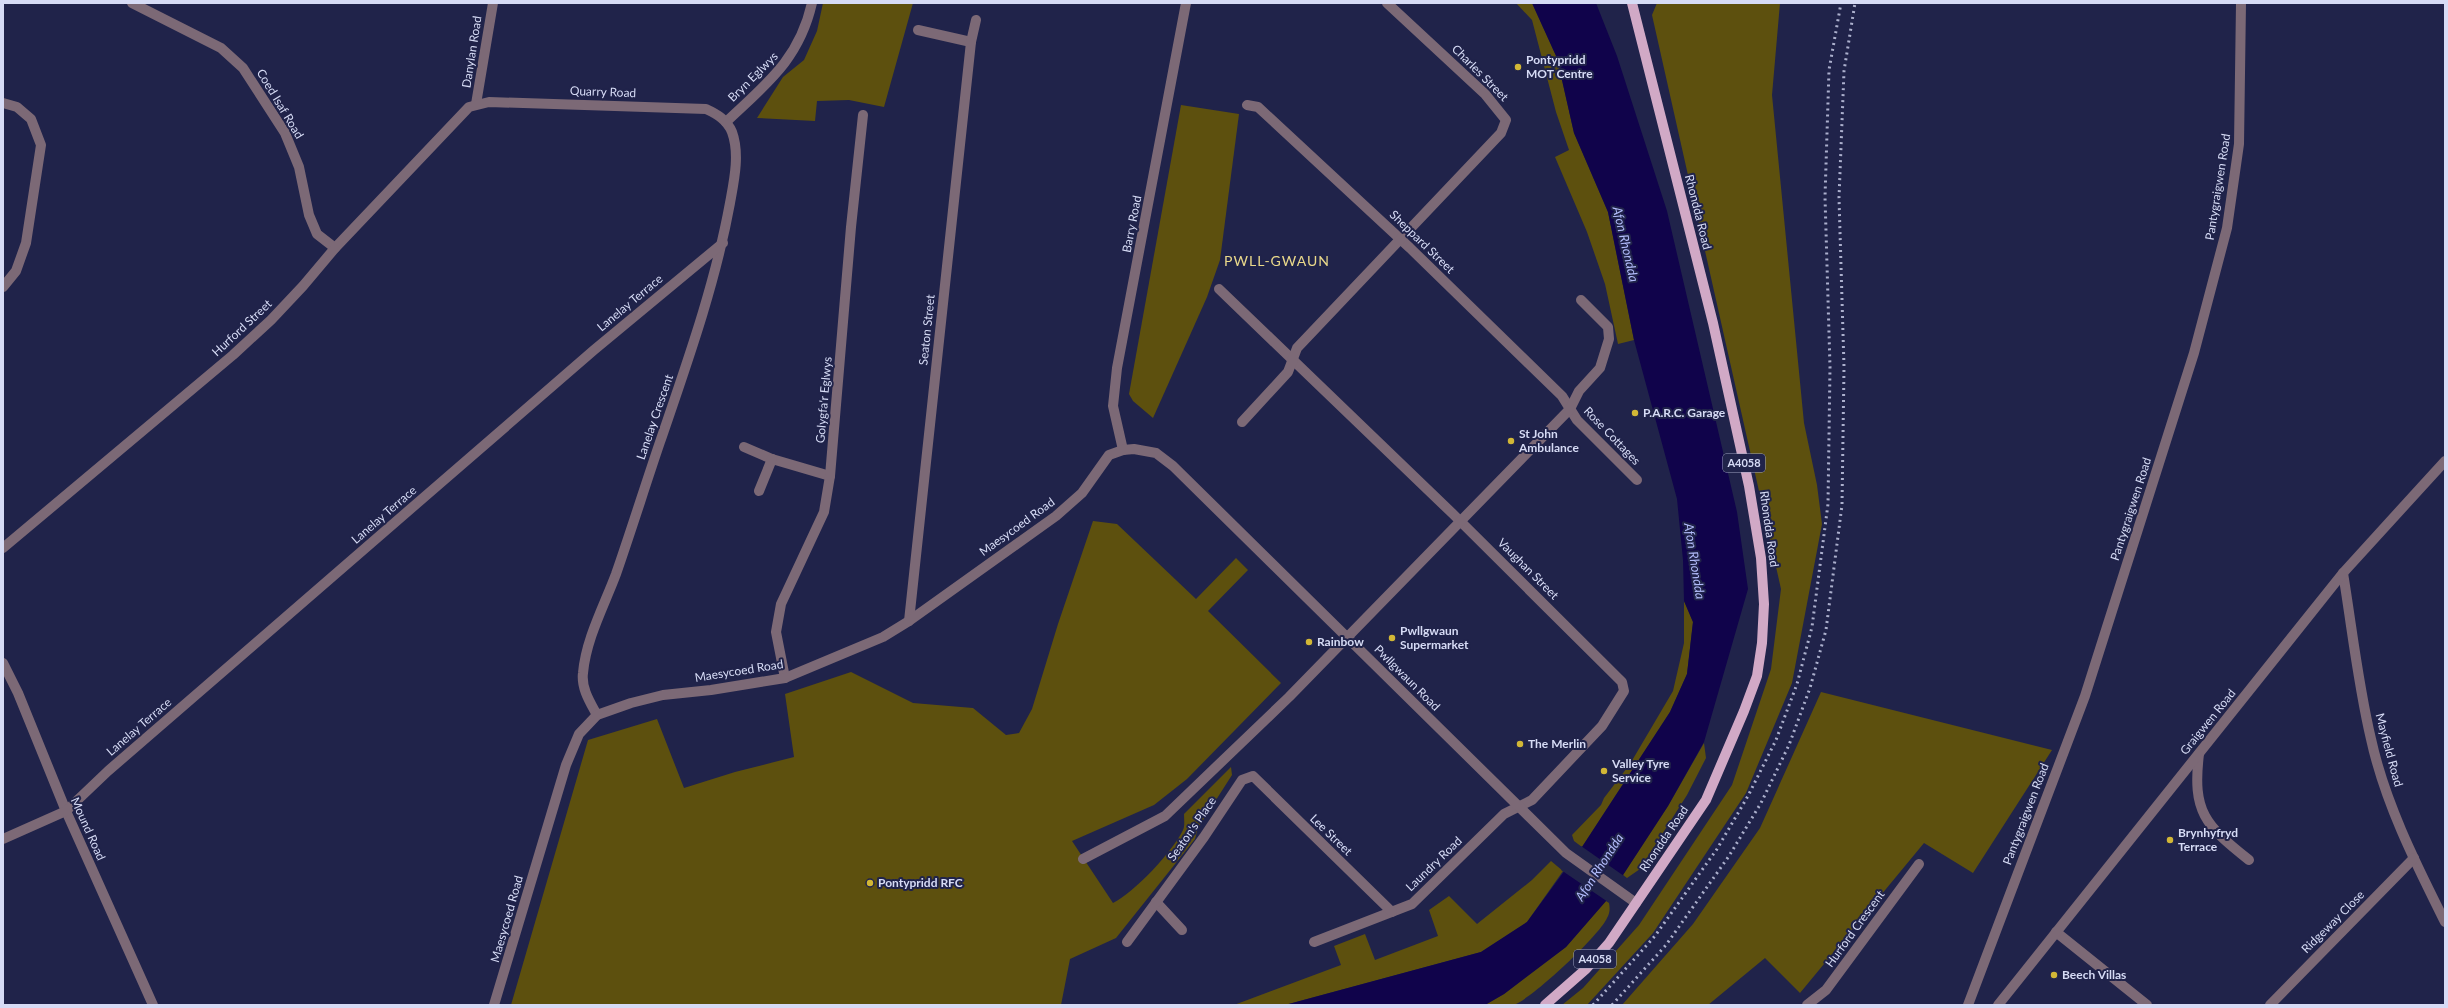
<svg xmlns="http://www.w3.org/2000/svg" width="2448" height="1008" viewBox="0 0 2448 1008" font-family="Lato,sans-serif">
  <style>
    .green { fill: #5d500e }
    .water { fill: #10034b }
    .pier { fill: #20234a }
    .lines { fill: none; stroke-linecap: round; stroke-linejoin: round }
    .minor { stroke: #7c6976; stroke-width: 10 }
    .major { stroke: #d1a9c6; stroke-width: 10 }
    .rail { stroke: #acb0cd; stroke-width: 3; stroke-dasharray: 2 4; stroke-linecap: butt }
    .poi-dot { fill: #d2b736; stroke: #20234a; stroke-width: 1.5 }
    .labels { text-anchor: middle; stroke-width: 4; stroke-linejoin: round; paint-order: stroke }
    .shield { fill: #20234a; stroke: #9fa4c2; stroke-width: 1 }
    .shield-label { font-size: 11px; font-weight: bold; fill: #d6dbf5 }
    .street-label { font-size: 12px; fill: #d6dbf5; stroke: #20234a }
    .poi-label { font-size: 12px; font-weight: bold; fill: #d6dbf5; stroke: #20234a; text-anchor: start }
    .water-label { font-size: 13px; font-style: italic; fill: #b2bcfb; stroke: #20234a }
    .quarter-label { font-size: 14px; letter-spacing: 1px; fill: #ead98b; stroke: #20234a }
  </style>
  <rect width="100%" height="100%" fill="#20234a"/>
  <!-- green -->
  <g class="green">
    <path d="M 823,3 L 913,3 L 884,107 L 849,100 L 817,101 L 815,121 L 757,118 L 783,77 L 804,60 L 817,31 Z"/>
    <path d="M 1516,3 L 1532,3 L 1557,58 L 1574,133 L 1608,212 L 1634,340 L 1618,344 L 1605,284 L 1587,232 L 1555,157 L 1569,150 L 1556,112 L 1532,20 Z"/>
    <path d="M 1657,3 L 1780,3 L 1772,95 L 1804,423 L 1817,485 L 1822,524 L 1792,683 L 1746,793 L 1653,933 L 1587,1005 L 1562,1005 L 1583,988 L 1639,925 L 1732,785 L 1771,669 L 1781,589 L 1652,15 Z"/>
    <path d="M 1181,105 L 1239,114 L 1220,260 L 1207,297 L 1153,418 L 1133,401 L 1129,394 Z"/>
    <path d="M 1093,521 L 1117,524 L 1196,599 L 1236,558 L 1248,570 L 1208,611 L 1281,683 L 1187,779 L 1154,805 L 1072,841 L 1113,903 C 1134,893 1173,851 1183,830 C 1185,826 1184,819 1184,814 L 1231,767 L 1232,775 L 1198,828 L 1195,839 L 1116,938 L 1070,959 L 1061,1005 L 511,1005 L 588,740 L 657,719 L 684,788 L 735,772 L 794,757 L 785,694 L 851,672 L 913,703 L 973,708 L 1006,735 L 1019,733 L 1032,709 L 1058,624 Z"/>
    <path d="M 1684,601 L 1693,622 L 1687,674 L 1670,712 L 1582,847 L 1574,841 L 1572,835 L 1601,805 L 1604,798 L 1630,764 L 1673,691 L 1684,643 Z"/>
    <path d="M 1821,692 L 2052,750 L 1973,873 L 1924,843 L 1800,993 L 1765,958 L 1708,1005 L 1622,1005 L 1693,924 L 1760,828 Z"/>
    <path d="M 1704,743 L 1706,758 L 1687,795 L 1640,869 L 1627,878 L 1623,875 L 1668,806 Z"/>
    <path d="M 1551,861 L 1563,871 L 1527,922 L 1481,952 L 1285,1005 L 1234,1005 L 1341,965 L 1334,946 L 1365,934 L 1375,960 L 1438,936 L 1429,910 L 1449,896 L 1477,924 L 1532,880 Z"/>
    <path d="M 1606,901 L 1609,903 C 1610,908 1610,913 1607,918 C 1600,935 1530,1001 1513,1005 C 1505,1007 1494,1005 1485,1005 L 1504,994 L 1566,947 Z"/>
  </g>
  <!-- water -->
  <path class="water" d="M 1532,3 L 1596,3 L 1617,56 L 1667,211 L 1737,512 L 1748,589 L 1704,742 L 1668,806 L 1606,901 L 1566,947 L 1504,994 L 1485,1005 L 1285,1005 L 1481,952 L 1527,922 L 1582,847 L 1670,712 L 1687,674 L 1693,622 L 1684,601 L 1683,560 L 1677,499 L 1634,340 L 1608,212 L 1574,133 L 1557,58 Z"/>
  <!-- pier -->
  <path class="pier" d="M 1581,846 L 1624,876 L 1608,902 L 1561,870 Z"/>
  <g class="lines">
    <!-- minor -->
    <g class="minor">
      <path d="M 132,3 L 221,48 L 243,68 L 285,133 L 299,167 L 309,215 L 317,234 L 335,248"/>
      <path d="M 918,30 L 971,42"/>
      <path d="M 3,103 L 17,107 L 31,119 L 41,145 L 26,243 L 16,271 L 3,287"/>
      <path d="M 476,104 L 493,3"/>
      <path d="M 1247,105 L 1258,107 L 1410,248 L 1562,396 L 1577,420 L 1637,480"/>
      <path d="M 726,122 C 766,84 799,60 812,3"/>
      <path d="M 1219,289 L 1452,513 L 1622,682 L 1624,691 L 1602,726 L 1532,800 L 1504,814 L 1412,904 L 1314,942"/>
      <path d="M 1242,422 L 1288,372 L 1297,348 L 1501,133 L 1506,120 L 1485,94 L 1387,3"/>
      <path d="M 744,447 L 772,459 L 830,476"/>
      <path d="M 1123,450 L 1113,406 L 1117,368 L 1186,3"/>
      <path d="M 759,491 L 772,459"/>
      <path d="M 3,548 L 233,355 L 271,320 L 303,286 L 335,248 L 469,107 L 489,102 L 706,109 C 717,114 727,120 732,132 C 740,154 734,181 730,203 C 715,285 687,363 660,442 C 645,486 631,531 616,574 C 604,606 586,639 583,673 C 581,688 590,702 597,715"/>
      <path d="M 2343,573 C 2352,628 2358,684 2371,739 C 2385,803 2416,864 2445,922"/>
      <path d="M 909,621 L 971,42 L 976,20"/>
      <path d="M 3,663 L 18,693 L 66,811 L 153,1005"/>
      <path d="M 785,678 L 776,632 L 781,604 L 824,512 L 830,476 L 851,227 L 863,115"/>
      <path d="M 2199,754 C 2192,812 2205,825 2249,860"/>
      <path d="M 3,839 L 66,811 L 108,771 L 594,350 L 723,243"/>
      <path d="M 1083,859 L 1165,816 L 1289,697 L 1570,409 L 1579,391 L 1600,368 L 1609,339 L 1608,327 L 1581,300"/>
      <path d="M 1156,902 L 1182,930"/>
      <path d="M 2056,932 L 2147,1005"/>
      <path d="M 1127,942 L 1204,837 L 1242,780 L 1253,776 L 1392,912"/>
      <path d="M 494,1005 L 566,765 L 579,734 L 597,715 L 631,703 L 663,695 L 711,690 L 785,678 L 883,637 L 909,621 L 1056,516 L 1082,493 L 1109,455 L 1123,450 L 1134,449 L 1156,453 L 1173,466 L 1566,853 L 1636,903"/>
      <path d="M 1807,1005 L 1826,990 L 1919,864"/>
      <path d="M 1968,1005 L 2085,696 L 2194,353 L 2227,228 L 2239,144 L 2241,3"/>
      <path d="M 1998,1005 L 2343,573 L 2445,461"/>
      <path d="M 2270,1005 L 2414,858"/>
    </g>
    <!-- major -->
    <path class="major" d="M 1545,1005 L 1586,969 L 1609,943 L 1706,800 L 1744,711 L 1757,676 L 1762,643 L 1764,604 L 1761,558 L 1749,486 L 1713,323 L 1632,3"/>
    <!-- rail -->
    <g class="rail">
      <path d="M 1593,1005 L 1655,936 L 1717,849 L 1748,796 L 1776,740 L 1797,684 L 1812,627 L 1828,504 L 1830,367 L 1825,197 L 1829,70 L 1841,3"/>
      <path d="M 1612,1005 L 1666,945 L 1729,856 L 1761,803 L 1789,745 L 1810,688 L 1826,630 L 1842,505 L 1844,367 L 1839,198 L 1844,71 L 1855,3"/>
    </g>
  </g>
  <!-- markers -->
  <g class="poi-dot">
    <circle cx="1518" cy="67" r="4"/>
    <circle cx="1635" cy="413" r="4"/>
    <circle cx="1511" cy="441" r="4"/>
    <circle cx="1392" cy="638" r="4"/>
    <circle cx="1309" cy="642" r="4"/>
    <circle cx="1520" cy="744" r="4"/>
    <circle cx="1604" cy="771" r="4"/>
    <circle cx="2170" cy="840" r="4"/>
    <circle cx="870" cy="883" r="4"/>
    <circle cx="2054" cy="975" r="4"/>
  </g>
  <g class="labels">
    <!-- shield labels -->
    <g class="shield">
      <rect x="1723" y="454" width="42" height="18" rx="3"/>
      <rect x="1574" y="950" width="42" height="18" rx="3"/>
    </g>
    <g class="shield-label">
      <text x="1744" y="467">A4058</text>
      <text x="1595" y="963">A4058</text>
    </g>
    <!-- street labels -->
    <g class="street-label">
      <text transform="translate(472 52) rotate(-81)" y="4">Danylan Road</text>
      <text transform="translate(1480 73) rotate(45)" y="4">Charles Street</text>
      <text transform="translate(753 77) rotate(-45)" y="4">Bryn Eglwys</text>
      <text transform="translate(603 92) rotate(2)" y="4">Quarry Road</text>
      <text transform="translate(280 104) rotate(59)" y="4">Coed Isaf Road</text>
      <text transform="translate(2218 187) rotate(-81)" y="4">Pantygraigwen Road</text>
      <text transform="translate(1698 212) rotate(76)" y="4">Rhondda Road</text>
      <text transform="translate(1132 224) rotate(-79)" y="4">Barry Road</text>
      <text transform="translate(1422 242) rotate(44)" y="4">Sheppard Street</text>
      <text transform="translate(630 303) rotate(-40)" y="4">Lanelay Terrace</text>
      <text transform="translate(242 328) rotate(-43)" y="4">Hurford Street</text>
      <text transform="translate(927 330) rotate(-84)" y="4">Seaton Street</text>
      <text transform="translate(824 400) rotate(-85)" y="4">Golygfa'r Eglwys</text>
      <text transform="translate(655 417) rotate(-71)" y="4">Lanelay Crescent</text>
      <text transform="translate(1612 436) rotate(46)" y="4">Rose Cottages</text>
      <text transform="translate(2131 509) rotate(-72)" y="4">Pantygraigwen Road</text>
      <text transform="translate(384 515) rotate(-41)" y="4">Lanelay Terrace</text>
      <text transform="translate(1017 527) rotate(-36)" y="4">Maesycoed Road</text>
      <text transform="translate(1769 529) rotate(82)" y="4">Rhondda Road</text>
      <text transform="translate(1528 569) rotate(45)" y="4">Vaughan Street</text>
      <text transform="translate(739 671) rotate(-9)" y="4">Maesycoed Road</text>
      <text transform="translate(1407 678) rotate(45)" y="4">Pwllgwaun Road</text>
      <text transform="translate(2208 722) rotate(-51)" y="4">Graigwen Road</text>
      <text transform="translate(139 727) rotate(-41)" y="4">Lanelay Terrace</text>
      <text transform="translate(2389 750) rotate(75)" y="4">Mayfield Road</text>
      <text transform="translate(2026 814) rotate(-69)" y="4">Pantygraigwen Road</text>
      <text transform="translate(88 829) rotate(66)" y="4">Mound Road</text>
      <text transform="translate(1192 829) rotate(-55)" y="4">Seaton's Place</text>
      <text transform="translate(1331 835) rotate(44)" y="4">Lee Street</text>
      <text transform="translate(1664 839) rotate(-56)" y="4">Rhondda Road</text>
      <text transform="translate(1434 864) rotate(-44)" y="4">Laundry Road</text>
      <text transform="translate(507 919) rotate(-74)" y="4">Maesycoed Road</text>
      <text transform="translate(2333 922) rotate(-45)" y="4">Ridgeway Close</text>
      <text transform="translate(1855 929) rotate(-54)" y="4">Hurford Crescent</text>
    </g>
    <!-- poi labels -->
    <g class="poi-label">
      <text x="1526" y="64">Pontypridd<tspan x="1526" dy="14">MOT Centre</tspan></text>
      <text x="1643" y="417">P.A.R.C. Garage</text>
      <text x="1519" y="438">St John<tspan x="1519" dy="14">Ambulance</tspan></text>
      <text x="1400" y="635">Pwllgwaun<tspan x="1400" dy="14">Supermarket</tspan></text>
      <text x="1317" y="646">Rainbow</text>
      <text x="1528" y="748">The Merlin</text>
      <text x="1612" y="768">Valley Tyre<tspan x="1612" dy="14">Service</tspan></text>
      <text x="2178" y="837">Brynhyfryd<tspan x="2178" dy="14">Terrace</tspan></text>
      <text x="878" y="887">Pontypridd RFC</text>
      <text x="2062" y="979">Beech Villas</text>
    </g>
    <!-- water labels -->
    <g class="water-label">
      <text transform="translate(1626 244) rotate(77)" y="5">Afon Rhondda</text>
      <text transform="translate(1695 561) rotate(81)" y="5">Afon Rhondda</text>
      <text transform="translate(1599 867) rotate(-57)" y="5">Afon Rhondda</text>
    </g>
    <!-- quarter labels -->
    <g class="quarter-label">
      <text x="1277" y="266">PWLL-GWAUN</text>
    </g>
  </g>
  <!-- border -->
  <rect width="2448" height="1008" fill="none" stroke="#d6dbf5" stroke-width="8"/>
</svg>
